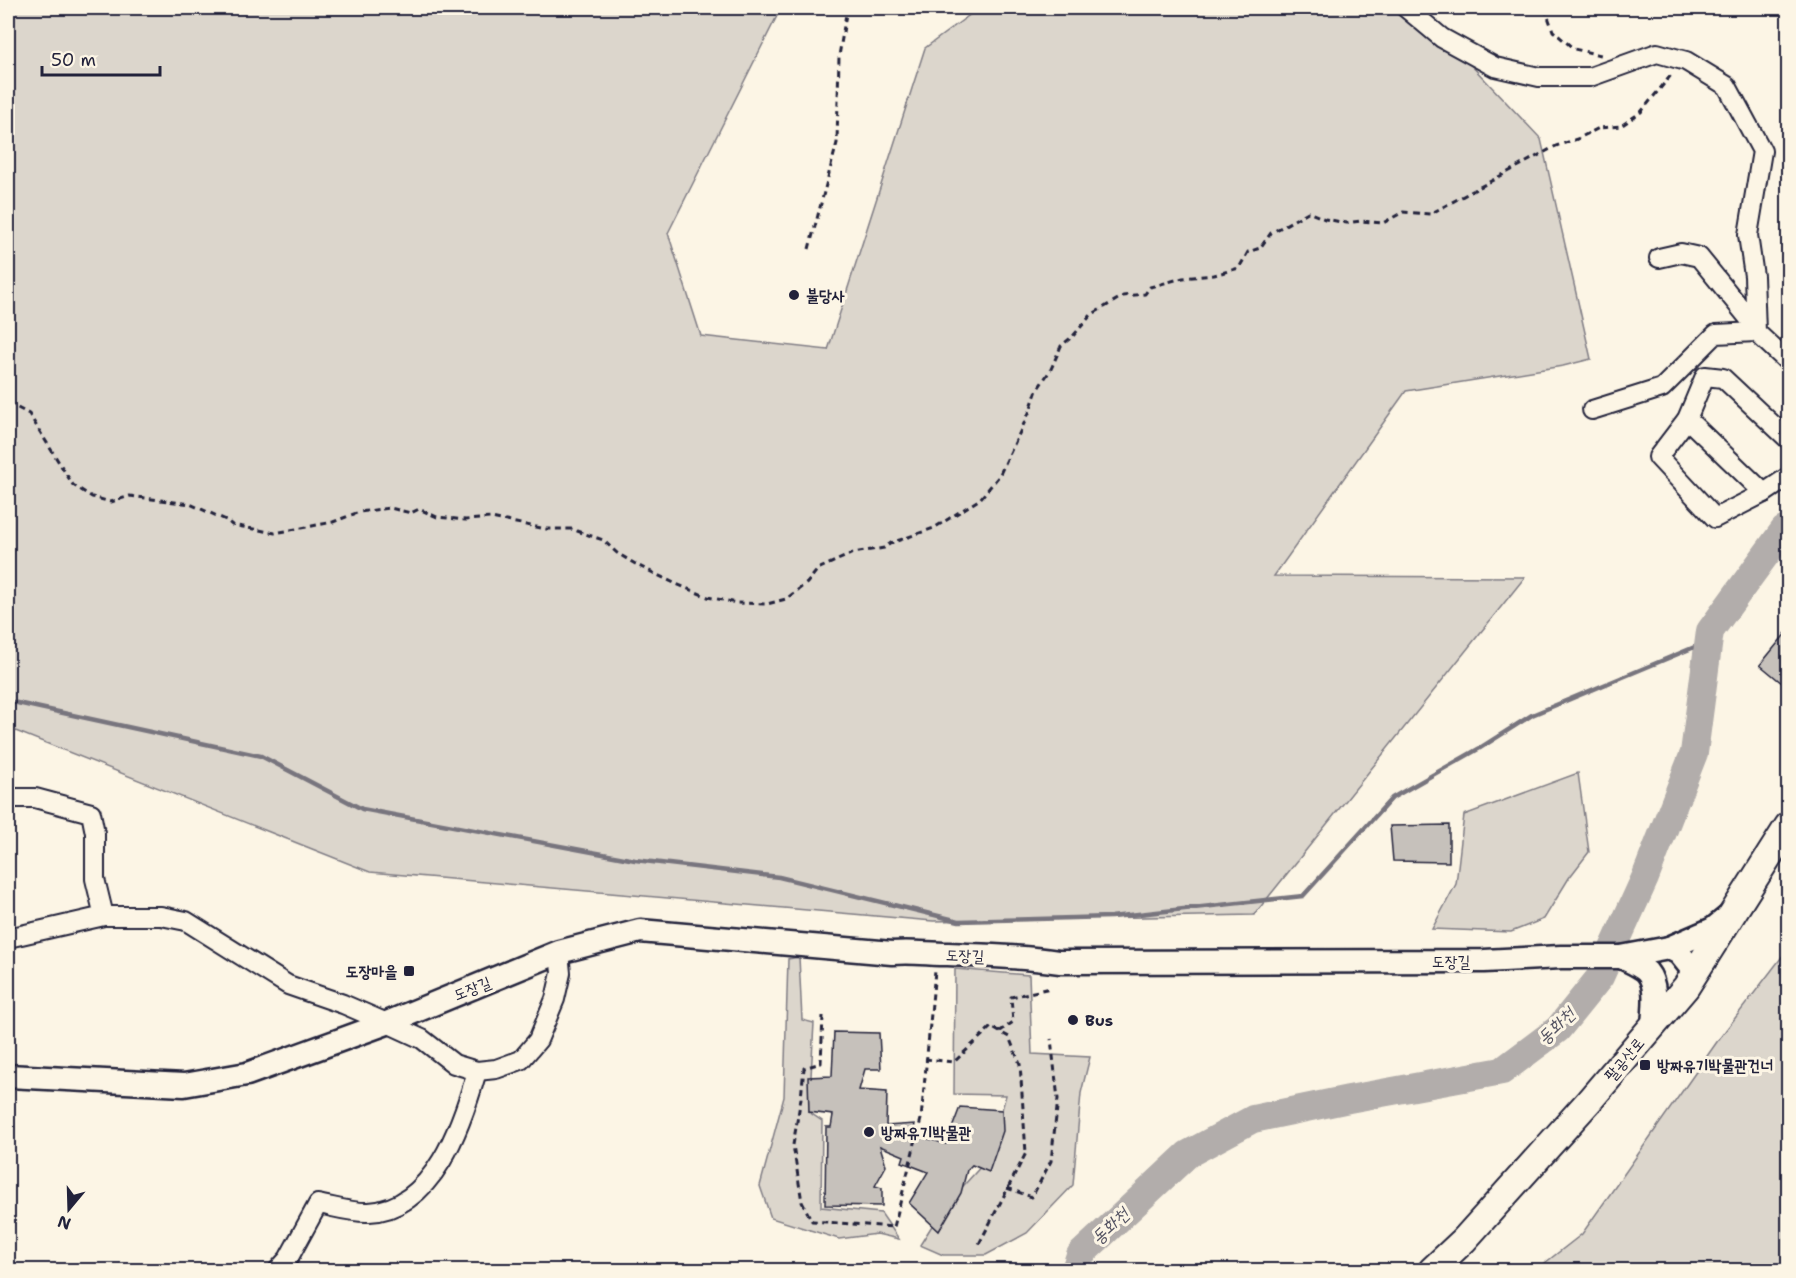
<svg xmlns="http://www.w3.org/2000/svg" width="1796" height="1278" viewBox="0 0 1796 1278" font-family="'Shantell Sans','Poor Story',sans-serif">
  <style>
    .green { fill: #dcd6cc; stroke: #7f7c84; stroke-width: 1.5 }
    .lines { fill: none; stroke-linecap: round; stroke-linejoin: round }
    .stream { stroke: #78757e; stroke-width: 4.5 }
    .river { stroke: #b2adab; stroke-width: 28 }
    .building { fill: #c6c1bb; stroke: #22223b; stroke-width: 1.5 }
    .minor-casing { stroke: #22223b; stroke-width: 22 }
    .tertiary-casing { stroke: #22223b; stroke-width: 27 }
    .secondary-casing { stroke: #22223b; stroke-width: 30 }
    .path { stroke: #22223b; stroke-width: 3; stroke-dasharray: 6 4.5; stroke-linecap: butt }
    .minor { stroke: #fcf5e5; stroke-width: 18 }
    .tertiary { stroke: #fcf5e5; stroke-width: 22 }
    .secondary { stroke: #fcf5e5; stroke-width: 26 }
    .poi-dot { fill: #22223b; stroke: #fcf5e5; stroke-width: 2 }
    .labels { text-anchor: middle; stroke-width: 6; stroke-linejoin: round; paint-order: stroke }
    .poi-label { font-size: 16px; font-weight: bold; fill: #22223b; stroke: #fcf5e5; text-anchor: start }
    .street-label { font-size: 16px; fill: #22223b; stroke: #fcf5e5 }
    .water-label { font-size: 18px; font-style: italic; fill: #545362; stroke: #fcf5e5 }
  </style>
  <rect width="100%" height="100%" fill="#fcf5e5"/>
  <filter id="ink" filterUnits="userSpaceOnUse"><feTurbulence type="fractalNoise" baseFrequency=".0167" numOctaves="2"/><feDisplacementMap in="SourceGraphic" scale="12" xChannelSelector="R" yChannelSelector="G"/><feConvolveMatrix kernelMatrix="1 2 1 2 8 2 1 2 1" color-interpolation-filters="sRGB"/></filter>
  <g filter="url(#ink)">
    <!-- green -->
    <g class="green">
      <path d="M 8,8 L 781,8 L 668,233 L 701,336 L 828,350 L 925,48 L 979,8 L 1417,8 L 1541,139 L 1591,359 L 1563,366 L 1406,391 L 1274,576 L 1525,577 L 1254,915 L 933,921 L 370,872 L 8,728 Z"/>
      <path d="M 1578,773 L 1589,852 L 1569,878 L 1544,919 L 1511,932 L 1432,929 L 1456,884 L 1464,815 Z"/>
      <path d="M 1788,949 L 1788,1270 L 1536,1270 L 1582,1234 L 1719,1039 Z"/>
      <path d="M 799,957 L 802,1020 L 814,1023 L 809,1112 L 822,1121 L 821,1207 L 881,1213 L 899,1239 L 877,1234 L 839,1239 L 771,1218 L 760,1186 L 784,1097 L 788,959 Z"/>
      <path d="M 955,969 L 1029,975 L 1032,1054 L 1090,1057 L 1081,1093 L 1073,1185 L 1027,1233 L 986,1255 L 943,1255 L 920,1245 L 943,1208 L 985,1162 L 996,1132 L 1006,1095 L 954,1094 Z"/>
    </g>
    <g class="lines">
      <!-- stream -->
      <path class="stream" d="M 8,701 L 261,756 L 362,809 L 635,860 L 779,877 L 959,921 L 1111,917 L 1303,896 L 1392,798 L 1480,748 L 1532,715 L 1709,641"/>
      <!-- river -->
      <path class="river" d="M 1075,1270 L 1080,1255 L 1188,1154 L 1253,1119 L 1349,1099 L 1502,1071 L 1558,1029 L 1600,977 L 1645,878 L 1694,753 L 1710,631 L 1784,530 L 1788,528"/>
    </g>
    <!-- building -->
    <g class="building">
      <path d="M 1786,633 L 1788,636 L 1788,688 L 1760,665 Z"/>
      <path d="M 1449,825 L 1449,862 L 1393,861 L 1390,826 Z"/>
      <path d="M 834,1032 L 879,1033 L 881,1069 L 865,1069 L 859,1090 L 887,1092 L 886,1126 L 915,1124 L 913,1134 L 946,1144 L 960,1107 L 1002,1110 L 1003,1131 L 989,1172 L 972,1165 L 967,1170 L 961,1193 L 939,1231 L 909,1203 L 928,1172 L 902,1162 L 904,1156 L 880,1146 L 886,1166 L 875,1186 L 882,1188 L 882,1206 L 825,1205 L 826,1127 L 831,1127 L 833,1115 L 809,1112 L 808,1077 L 832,1076 Z"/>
    </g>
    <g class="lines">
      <!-- minor casing -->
      <g class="minor-casing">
        <g id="minor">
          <path d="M 1406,8 L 1442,38 L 1495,67 L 1539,77 L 1590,77 L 1657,53 L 1686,61 L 1727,86 L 1762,151 L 1748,235 L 1754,276 L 1756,332 L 1788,362"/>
          <path d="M 1659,258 L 1681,253 L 1699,257 L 1755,326"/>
          <path d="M 1592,410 L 1662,388 L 1716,334 L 1756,332"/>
          <path d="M 1687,419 L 1764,493"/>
          <path d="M 1788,439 L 1723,378 L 1705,376 L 1687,419 L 1658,457 L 1715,518 L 1764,493 L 1788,477"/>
          <path d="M 8,798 L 35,798 L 91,813 L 95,833 L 95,879 L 104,916"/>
          <path d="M 8,938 L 104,916 L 161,916 L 186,921 L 288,985 L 343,1004 L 387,1023 L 422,1039 L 454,1064 L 477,1071 L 496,1069 L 521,1060 L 538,1040 L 555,999 L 561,973 L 559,952"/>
          <path d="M 278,1270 L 288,1259 L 318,1204 C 334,1207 353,1213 369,1212 C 434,1209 462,1124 477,1071"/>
        </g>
      </g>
      <!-- tertiary casing -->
      <g class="tertiary-casing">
        <g id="tertiary">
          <path d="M 1669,948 L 1713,929 L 1729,916"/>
          <path d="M 1621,957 C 1629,961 1641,966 1647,972 C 1658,985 1654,1009 1653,1025"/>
          <path d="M 8,1076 L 184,1085 L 247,1074 L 387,1023 L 559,952 L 640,931 L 892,953 C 911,951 929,954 948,954 C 985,956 1022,956 1059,962 L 1484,961 L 1561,957 L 1621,957 L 1669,948 L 1679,953 L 1695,973"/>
        </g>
      </g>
      <!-- secondary casing -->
      <g class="secondary-casing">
        <path id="secondary" d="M 1432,1270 L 1464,1240 L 1589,1101 L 1686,987 L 1788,826"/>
      </g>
      <!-- path -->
      <g class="path">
        <path d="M 1545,8 L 1553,31 L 1574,49 L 1601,55"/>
        <path d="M 809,249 L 837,143 L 839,56 L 847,8"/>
        <path d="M 8,406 L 12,405 L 29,414 L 73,485 L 92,497 L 111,502 L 130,496 L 190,504 L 226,520 L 232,525 L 275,533 L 333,522 L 359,512 L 390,508 L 411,513 L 419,509 L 437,517 L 466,520 L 491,518 L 546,529 L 571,529 L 603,540 L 617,553 L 637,565 L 674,583 L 708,597 L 737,603 L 767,604 L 786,599 L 807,583 L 818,569 L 853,553 L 884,548 L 891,543 L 934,528 L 980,499 L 999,476 L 1029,413 L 1037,390 L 1051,369 L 1061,346 L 1073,336 L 1091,315 L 1123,296 L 1145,294 L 1150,287 L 1183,278 L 1214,275 L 1239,268 L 1248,252 L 1260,248 L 1271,233 L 1308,212 L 1325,219 L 1347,223 L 1360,221 L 1383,223 L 1403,212 L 1430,214 L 1556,146 L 1577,139 L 1599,128 L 1621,126 L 1641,112 L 1672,74"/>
        <path d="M 823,1016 L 821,1063 L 804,1068 L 801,1098 L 793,1145 L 802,1202 L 812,1221 L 894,1227 L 921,1119 L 935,971"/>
        <path d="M 999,1032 L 1013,1022 L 1011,997 L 1051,988"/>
        <path d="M 925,1059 L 954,1062 L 991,1027 L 1009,1037 L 1020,1064 L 1026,1153 L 978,1246"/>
        <path d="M 1007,1188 L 1032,1197 L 1051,1161 L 1058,1099 L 1051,1039"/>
      </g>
      <!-- minor -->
      <use href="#minor" class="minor"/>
      <!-- tertiary -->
      <use href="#tertiary" class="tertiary"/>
      <!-- secondary -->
      <use href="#secondary" class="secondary"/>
    </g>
  </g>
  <!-- markers -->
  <g class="poi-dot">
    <circle cx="794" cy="295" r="6"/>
    <rect x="403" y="965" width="12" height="12" rx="3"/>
    <circle cx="1073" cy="1020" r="6"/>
    <rect x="1639" y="1059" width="12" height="12" rx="3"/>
    <circle cx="869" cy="1132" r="6"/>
  </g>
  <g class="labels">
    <!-- poi labels -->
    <g class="poi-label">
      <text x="806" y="301">불당사</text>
      <text x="397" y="977" text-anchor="end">도장마을</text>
      <text x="1085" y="1026">Bus</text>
      <text x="1657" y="1071">방짜유기박물관건너</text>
      <text x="881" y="1138">방짜유기박물관</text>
    </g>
    <!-- street labels -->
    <g class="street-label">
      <text transform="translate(965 955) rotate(2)" y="6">도장길</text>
      <text x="1451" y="967">도장길</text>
      <text transform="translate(472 988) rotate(-22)" y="6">도장길</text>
      <text transform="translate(1624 1059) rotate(-50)" y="6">팔공산로</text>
    </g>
    <!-- water labels -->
    <g class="water-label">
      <text transform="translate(1556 1026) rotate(-44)" y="6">동화천</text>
      <text transform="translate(1110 1226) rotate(-43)" y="6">동화천</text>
    </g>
  </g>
  <!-- margin -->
  <rect width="1796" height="1278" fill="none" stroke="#fcf5e5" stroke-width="30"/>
  <rect x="15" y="15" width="1766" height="1248" fill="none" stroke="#22223b" stroke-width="2" filter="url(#ink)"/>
  <!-- north arrow -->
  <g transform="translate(69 1209) rotate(199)" stroke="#fcf5e5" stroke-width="4.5" paint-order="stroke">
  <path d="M0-4.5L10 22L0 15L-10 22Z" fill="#22223b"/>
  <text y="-9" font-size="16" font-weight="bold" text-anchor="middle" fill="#22223b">N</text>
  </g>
  <!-- scale -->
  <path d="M42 66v9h118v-9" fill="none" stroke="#22223b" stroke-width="3"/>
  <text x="51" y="66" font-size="18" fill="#22223b" stroke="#fcf5e5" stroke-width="4.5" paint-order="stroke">50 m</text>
</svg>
